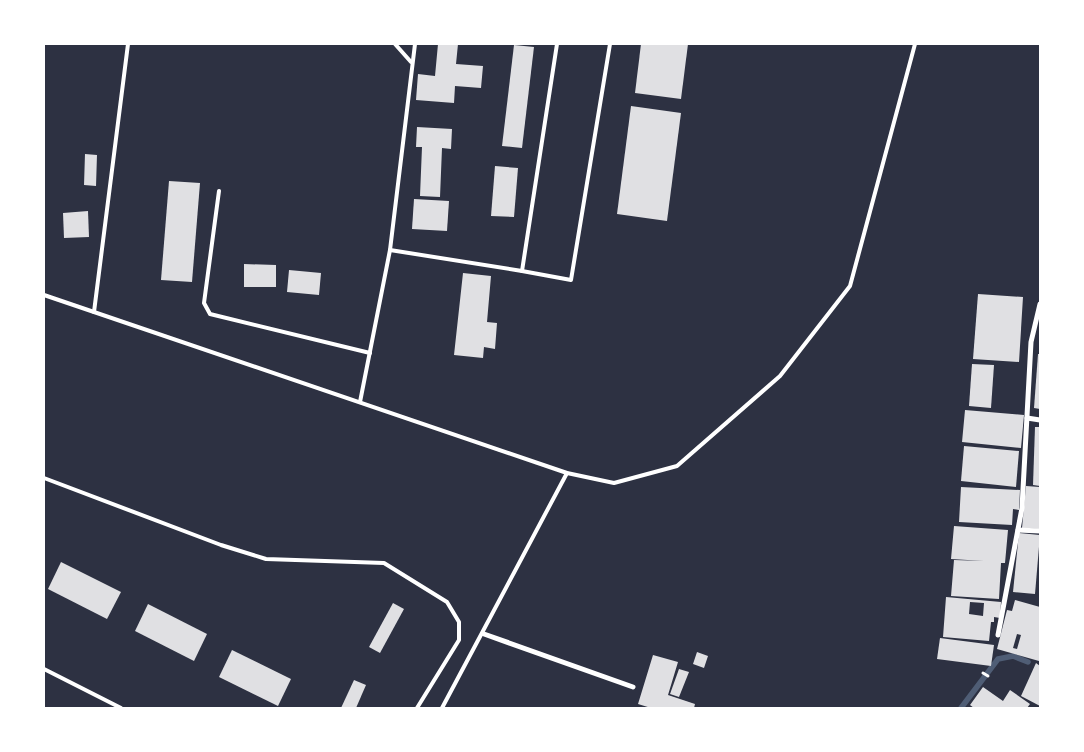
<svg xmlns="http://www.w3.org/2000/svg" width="1084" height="752" viewBox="0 0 1084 752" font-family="Cabin,sans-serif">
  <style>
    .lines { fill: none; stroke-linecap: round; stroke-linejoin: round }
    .stream { stroke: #4f5d75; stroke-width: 5.5 }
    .building { fill: #e0e0e3; fill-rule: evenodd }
    .path { stroke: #fff; stroke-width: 3 }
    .service { stroke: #fff; stroke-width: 4 }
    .minor { stroke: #fff; stroke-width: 5 }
  </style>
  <rect width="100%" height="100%" fill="#2d3142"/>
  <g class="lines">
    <!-- stream -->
    <path class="stream" d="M 961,708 L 998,659 L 1013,656 L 1028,662"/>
  </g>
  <!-- building -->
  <g class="building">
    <path d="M 438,44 L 458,44 L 456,64 L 483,66 L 481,88 L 455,86 L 454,103 L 416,100 L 418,74 L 435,76 Z"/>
    <path d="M 641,44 L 688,44 L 681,99 L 635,93 Z"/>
    <path d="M 514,45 L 534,47 L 522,148 L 502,146 Z"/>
    <path d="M 631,106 L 681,113 L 667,221 L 617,214 Z"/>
    <path d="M 417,127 L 452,129 L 451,149 L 442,148 L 440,197 L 420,196 L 422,147 L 416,147 Z"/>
    <path d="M 85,154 L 97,155 L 96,186 L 84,185 Z"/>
    <path d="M 495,166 L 518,168 L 514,217 L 491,216 Z"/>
    <path d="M 169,181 L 200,183 L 192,282 L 161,280 Z"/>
    <path d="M 414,199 L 449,201 L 447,231 L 412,229 Z"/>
    <path d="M 88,211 L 89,237 L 64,238 L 63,213 Z"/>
    <path d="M 244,264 L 276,265 L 276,287 L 244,287 Z"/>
    <path d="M 289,270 L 321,273 L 319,295 L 287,292 Z"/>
    <path d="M 463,273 L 491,276 L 487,322 L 497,323 L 495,349 L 484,347 L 483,358 L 454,355 Z"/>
    <path d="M 978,294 L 1023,297 L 1019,362 L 973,359 Z"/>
    <path d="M 1038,354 L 1040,354 L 1040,409 L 1034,408 Z"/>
    <path d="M 972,364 L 994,365 L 991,408 L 969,406 Z"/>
    <path d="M 965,410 L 1024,415 L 1021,448 L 962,442 Z"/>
    <path d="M 1035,427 L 1040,427 L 1040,486 L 1033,485 Z"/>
    <path d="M 964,446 L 1019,451 L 1016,487 L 961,481 Z"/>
    <path d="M 1026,486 L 1040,487 L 1040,529 L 1022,528 Z"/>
    <path d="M 961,487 L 1020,490 L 1019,510 L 1013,509 L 1012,525 L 959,522 Z"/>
    <path d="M 954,526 L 1008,530 L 1005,563 L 1001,563 L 999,599 L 951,596 L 954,560 L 984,561 L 951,559 Z"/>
    <path d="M 1019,533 L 1040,535 L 1035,594 L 1013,592 Z"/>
    <path d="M 61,562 L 121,592 L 107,619 L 48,589 Z"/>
    <path d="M 946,597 L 1001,602 L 1000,618 L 994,617 L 994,622 L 991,622 L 989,641 L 943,637 ZM 970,602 L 984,603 L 983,616 L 969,614 Z"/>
    <path d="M 1015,600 L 1040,607 L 1039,661 L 997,649 L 1007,610 L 1012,611 ZM 1017,634 L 1021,635 L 1017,649 L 1013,648 Z"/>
    <path d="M 393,603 L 404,609 L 380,653 L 369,647 Z"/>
    <path d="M 148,604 L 207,634 L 194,661 L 135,631 Z"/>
    <path d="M 940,638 L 994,645 L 991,666 L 937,659 Z"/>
    <path d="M 232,650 L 291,679 L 278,706 L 219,677 Z"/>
    <path d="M 697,652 L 708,656 L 704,668 L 693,664 Z"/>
    <path d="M 653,655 L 678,662 L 668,695 L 695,704 L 694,708 L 651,708 L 638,704 Z"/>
    <path d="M 1036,663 L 1040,666 L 1040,706 L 1021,696 Z"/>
    <path d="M 679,669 L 689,672 L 679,697 L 670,694 Z"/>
    <path d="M 354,680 L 366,685 L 356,708 L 341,708 Z"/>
    <path d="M 983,687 L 1003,701 L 1010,690 L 1030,704 L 1027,708 L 974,708 L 970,705 Z"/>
  </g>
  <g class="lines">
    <!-- path -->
    <path class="path" d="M 983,673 L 988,676"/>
    <!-- service -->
    <g class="service">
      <path d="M 395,44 L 411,62"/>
      <path d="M 219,191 L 204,303 L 210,314 L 370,353"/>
      <path d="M 390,250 L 522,271 L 557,44"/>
      <path d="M 522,271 L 571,280 L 610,44"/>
      <path d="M 44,295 L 567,473 L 614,483 L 677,466 L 780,376 L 850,286 L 915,44"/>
      <path d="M 94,312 L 128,44"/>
      <path d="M 360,402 L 390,250 L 415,44"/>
      <path d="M 44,478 L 221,545 L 266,559 L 384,563 L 447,602 L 459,622 L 459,640 L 417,708"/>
      <path d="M 44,669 L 121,708"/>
      <path d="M 442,708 L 567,473"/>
    </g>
    <!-- minor -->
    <g class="minor">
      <path d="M 1027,418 L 1040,420"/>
      <path d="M 1018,530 L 1040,531"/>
      <path d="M 484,634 L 633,687"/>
      <path d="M 998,635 L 1022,508 L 1031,342 L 1040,304"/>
    </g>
  </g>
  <!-- border -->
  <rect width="1084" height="752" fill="none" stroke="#ffffff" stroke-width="90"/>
</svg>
